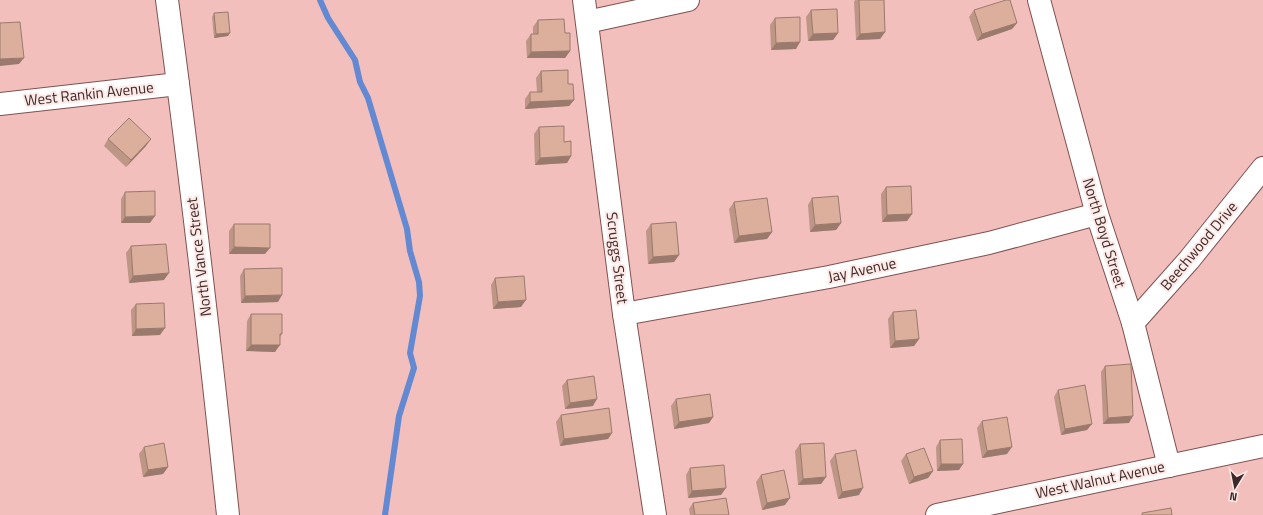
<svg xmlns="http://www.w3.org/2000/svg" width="1263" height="515" viewBox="0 0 1263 515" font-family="'Titillium Web',sans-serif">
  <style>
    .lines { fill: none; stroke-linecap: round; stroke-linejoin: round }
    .stream { stroke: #6289d2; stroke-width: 6 }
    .minor-casing { stroke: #7e5251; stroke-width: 24 }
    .minor { stroke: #fff; stroke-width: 22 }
    .wall { fill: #bd9686 }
    .shaded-wall { fill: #9a7a6d }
    .building { fill: #dcae9c; stroke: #9a7a6d }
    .labels { text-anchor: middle; stroke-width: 4; stroke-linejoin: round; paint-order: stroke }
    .street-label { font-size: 15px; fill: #3d2928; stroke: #fee9e7 }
  </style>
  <rect width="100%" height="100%" fill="#f2bfbc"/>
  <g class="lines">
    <!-- stream -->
    <path class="stream" d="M 320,0 L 328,18 L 355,60 L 360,82 L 368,98 L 407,229 L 410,251 L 419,282 L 420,296 L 410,353 L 414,368 L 399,416 L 385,515"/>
    <!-- minor casing -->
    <g class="minor-casing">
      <g id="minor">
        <path d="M 167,0 C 190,171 210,343 228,515"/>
        <path d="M 584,0 L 624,314 L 655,515"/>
        <path d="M 1039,0 L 1097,214 L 1133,323 L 1169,466"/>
        <path d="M 587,22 L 688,0"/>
        <path d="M 0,104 L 178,84"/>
        <path d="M 624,314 L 829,277 L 989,243 L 1097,214"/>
        <path d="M 1133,323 L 1189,260 L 1263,168"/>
        <path d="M 937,515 L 1263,446"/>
      </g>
    </g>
    <!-- minor -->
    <use href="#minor" class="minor"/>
  </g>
  <!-- wall -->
  <g class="wall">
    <path d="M 855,0 L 884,0 L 885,32 L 880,39 L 856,40 L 854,2 Z"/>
    <path d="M 811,10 L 838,33 L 833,40 L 808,41 L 806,17 Z"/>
    <path d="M 974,10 L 1017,23 L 1012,29 L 977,41 L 969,17 Z"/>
    <path d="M 214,13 L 228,36 L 214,38 L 212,17 Z"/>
    <path d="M 775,18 L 796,49 L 771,50 L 770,25 Z"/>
    <path d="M 538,20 L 565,33 L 570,51 L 565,58 L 527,58 L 526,41 L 531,34 L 533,34 L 533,27 Z"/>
    <path d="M 541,71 L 568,84 L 574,100 L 569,106 L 525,109 L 525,99 L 530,92 L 537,92 L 536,78 Z"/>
    <path d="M 539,127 L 564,142 L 571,156 L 567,163 L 535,165 L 534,134 Z"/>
    <path d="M 108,139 L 146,146 L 126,167 L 104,146 Z"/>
    <path d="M 886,187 L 912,214 L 907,221 L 882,222 L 881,194 Z"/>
    <path d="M 125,192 L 150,223 L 121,223 L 121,199 Z"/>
    <path d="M 812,198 L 841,223 L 836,230 L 810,232 L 808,205 Z"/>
    <path d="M 734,202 L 772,232 L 767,239 L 734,243 L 729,209 Z"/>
    <path d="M 234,224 L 265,254 L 229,254 L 229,231 Z"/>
    <path d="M 651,224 L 679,255 L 674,262 L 648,264 L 646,231 Z"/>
    <path d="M 131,246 L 164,280 L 129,283 L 126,253 Z"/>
    <path d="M 244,269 L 278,302 L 241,303 L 240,276 Z"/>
    <path d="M 495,278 L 521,307 L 493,309 L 491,285 Z"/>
    <path d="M 136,304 L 160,335 L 132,336 L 131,310 Z"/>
    <path d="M 893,312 L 919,339 L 914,346 L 890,348 L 888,319 Z"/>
    <path d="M 251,314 L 282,334 L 280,337 L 275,352 L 246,351 L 247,321 Z"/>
    <path d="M 1105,366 L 1129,423 L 1103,424 L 1101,372 Z"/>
    <path d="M 567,380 L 593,406 L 565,409 L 562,386 Z"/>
    <path d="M 1058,390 L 1087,430 L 1061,435 L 1054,397 Z"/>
    <path d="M 676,399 L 713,417 L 709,423 L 674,429 L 671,406 Z"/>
    <path d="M 561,415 L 612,433 L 608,439 L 560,446 L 556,422 Z"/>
    <path d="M 982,421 L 1007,454 L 982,458 L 977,428 Z"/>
    <path d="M 940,440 L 959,470 L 937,471 L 936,447 Z"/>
    <path d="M 800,444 L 826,477 L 821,484 L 798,485 L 795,451 Z"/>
    <path d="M 144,447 L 168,467 L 163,474 L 143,477 L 139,454 Z"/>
    <path d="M 835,454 L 859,495 L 838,499 L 830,461 Z"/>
    <path d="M 906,454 L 933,471 L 928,478 L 909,484 L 901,461 Z"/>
    <path d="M 690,468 L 721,495 L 688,498 L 686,475 Z"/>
    <path d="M 761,475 L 785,505 L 762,510 L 756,482 Z"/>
    <path d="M 693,503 L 729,515 L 690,515 L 689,509 Z"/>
  </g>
  <!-- shaded-wall -->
  <g class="shaded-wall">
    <path d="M 1017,23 L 1012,29 L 977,41 L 982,34 Z"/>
    <path d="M 885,32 L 880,39 L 856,40 L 860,34 Z"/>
    <path d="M 230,33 L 228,36 L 214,38 L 216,34 Z"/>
    <path d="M 838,33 L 833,40 L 808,41 L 813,34 Z"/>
    <path d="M 800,42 L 796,49 L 771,50 L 776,43 Z"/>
    <path d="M 570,51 L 565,58 L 527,58 L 531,52 Z"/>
    <path d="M 24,58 L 19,64 L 0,66 L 0,59 Z"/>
    <path d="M 574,100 L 569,106 L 525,109 L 530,102 Z"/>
    <path d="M 151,139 L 146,146 L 126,167 L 131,160 Z"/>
    <path d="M 571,156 L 567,163 L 535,165 L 540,158 Z"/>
    <path d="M 912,214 L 907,221 L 882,222 L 887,215 Z"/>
    <path d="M 155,216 L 150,223 L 121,223 L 125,217 Z"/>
    <path d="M 841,223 L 836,230 L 810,232 L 815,225 Z"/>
    <path d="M 772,232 L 767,239 L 734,243 L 739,236 Z"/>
    <path d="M 234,247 L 270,248 L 265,254 L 229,254 Z"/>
    <path d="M 679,255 L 674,262 L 648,264 L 653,257 Z"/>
    <path d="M 169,273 L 164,280 L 129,283 L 133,276 Z"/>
    <path d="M 282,295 L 278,302 L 241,303 L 245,296 Z"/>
    <path d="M 526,300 L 521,307 L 493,309 L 498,302 Z"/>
    <path d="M 165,328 L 160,335 L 132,336 L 136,329 Z"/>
    <path d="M 919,339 L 914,346 L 890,348 L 895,341 Z"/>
    <path d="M 251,345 L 280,345 L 275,352 L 246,351 Z"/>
    <path d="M 597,399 L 593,406 L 565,409 L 570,403 Z"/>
    <path d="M 1133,416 L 1129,423 L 1103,424 L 1108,418 Z"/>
    <path d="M 713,417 L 709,423 L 674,429 L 679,422 Z"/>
    <path d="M 1092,424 L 1087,430 L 1061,435 L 1065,429 Z"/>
    <path d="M 612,433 L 608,439 L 560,446 L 564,439 Z"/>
    <path d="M 1012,447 L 1007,454 L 982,458 L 987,451 Z"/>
    <path d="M 941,464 L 963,464 L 959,470 L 937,471 Z"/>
    <path d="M 168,467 L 163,474 L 143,477 L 148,470 Z"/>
    <path d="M 933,471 L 928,478 L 909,484 L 914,477 Z"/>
    <path d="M 826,477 L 821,484 L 798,485 L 803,479 Z"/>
    <path d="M 726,488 L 721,495 L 688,498 L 692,491 Z"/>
    <path d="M 863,488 L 859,495 L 838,499 L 842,492 Z"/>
    <path d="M 790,498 L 785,505 L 762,510 L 767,503 Z"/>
  </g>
  <!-- building -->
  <g class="building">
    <path d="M 859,0 L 884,0 L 885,32 L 860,34 Z"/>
    <path d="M 1006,0 L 1010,0 L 1017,23 L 982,34 L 974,10 Z"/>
    <path d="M 837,9 L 838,33 L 813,34 L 811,10 Z"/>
    <path d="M 228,12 L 230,33 L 216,34 L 214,13 Z"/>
    <path d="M 800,17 L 800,42 L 776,43 L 775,18 Z"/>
    <path d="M 564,19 L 565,33 L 570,33 L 570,51 L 531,52 L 531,34 L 538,34 L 538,20 Z"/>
    <path d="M 20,22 L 24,58 L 0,59 L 0,23 Z"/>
    <path d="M 568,70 L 568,84 L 573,84 L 574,100 L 530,102 L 530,92 L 542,92 L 541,71 Z"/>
    <path d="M 129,118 L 151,139 L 131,160 L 108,139 Z"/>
    <path d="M 564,126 L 564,142 L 571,141 L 571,156 L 540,158 L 539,127 Z"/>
    <path d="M 911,186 L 912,214 L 887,215 L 886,187 Z"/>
    <path d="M 155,191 L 155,216 L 125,217 L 125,192 Z"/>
    <path d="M 838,196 L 841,223 L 815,225 L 812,198 Z"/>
    <path d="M 767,198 L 772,232 L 739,236 L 734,202 Z"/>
    <path d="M 676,222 L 679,255 L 653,257 L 651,224 Z"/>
    <path d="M 234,224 L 270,224 L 270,248 L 234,247 Z"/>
    <path d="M 166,244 L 169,273 L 133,276 L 131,246 Z"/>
    <path d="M 282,268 L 282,295 L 245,296 L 244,269 Z"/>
    <path d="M 524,276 L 526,300 L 498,302 L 495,278 Z"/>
    <path d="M 164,303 L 165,328 L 136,329 L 136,304 Z"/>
    <path d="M 916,310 L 919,339 L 895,341 L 893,312 Z"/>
    <path d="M 251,314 L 282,314 L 282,334 L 280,334 L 280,345 L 251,345 Z"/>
    <path d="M 1131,364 L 1133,416 L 1108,418 L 1105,366 Z"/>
    <path d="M 594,376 L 597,399 L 570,403 L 567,380 Z"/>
    <path d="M 1085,385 L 1092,424 L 1065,429 L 1058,390 Z"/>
    <path d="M 710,394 L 713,417 L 679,422 L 676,399 Z"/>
    <path d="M 609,408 L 612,433 L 564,439 L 561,415 Z"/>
    <path d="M 1007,417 L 1012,447 L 987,451 L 982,421 Z"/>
    <path d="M 962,439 L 963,464 L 941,464 L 940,440 Z"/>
    <path d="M 164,443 L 168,467 L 148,470 L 144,447 Z"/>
    <path d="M 824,443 L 826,477 L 803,479 L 800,444 Z"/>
    <path d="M 924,448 L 933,471 L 914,477 L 906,454 Z"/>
    <path d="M 856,450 L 863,488 L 842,492 L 835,454 Z"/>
    <path d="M 724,465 L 726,488 L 692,491 L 690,468 Z"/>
    <path d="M 784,470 L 790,498 L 767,503 L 761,475 Z"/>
    <path d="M 726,498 L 729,515 L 695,515 L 693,503 Z"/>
    <path d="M 1171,508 L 1172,515 L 1142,515 L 1142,513 Z"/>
  </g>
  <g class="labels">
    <!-- street labels -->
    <g class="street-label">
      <text transform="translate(89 94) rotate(-6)" y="5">West Rankin Avenue</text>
      <text transform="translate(1104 233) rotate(73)" y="5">North Boyd Street</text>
      <text transform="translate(1199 246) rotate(-50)" y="5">Beechwood Drive</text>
      <text transform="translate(199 257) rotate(-97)" y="5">North Vance Street</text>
      <text transform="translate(617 258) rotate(83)" y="5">Scruggs Street</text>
      <text transform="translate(862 270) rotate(-12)" y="5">Jay Avenue</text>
      <text transform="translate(1100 480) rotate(-12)" y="5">West Walnut Avenue</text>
    </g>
  </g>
  <!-- north arrow -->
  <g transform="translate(1235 487) rotate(190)" stroke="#fee9e7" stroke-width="3" paint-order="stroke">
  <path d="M0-3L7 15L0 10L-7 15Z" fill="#3d2928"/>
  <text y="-6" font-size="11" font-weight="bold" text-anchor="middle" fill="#3d2928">N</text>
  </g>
</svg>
